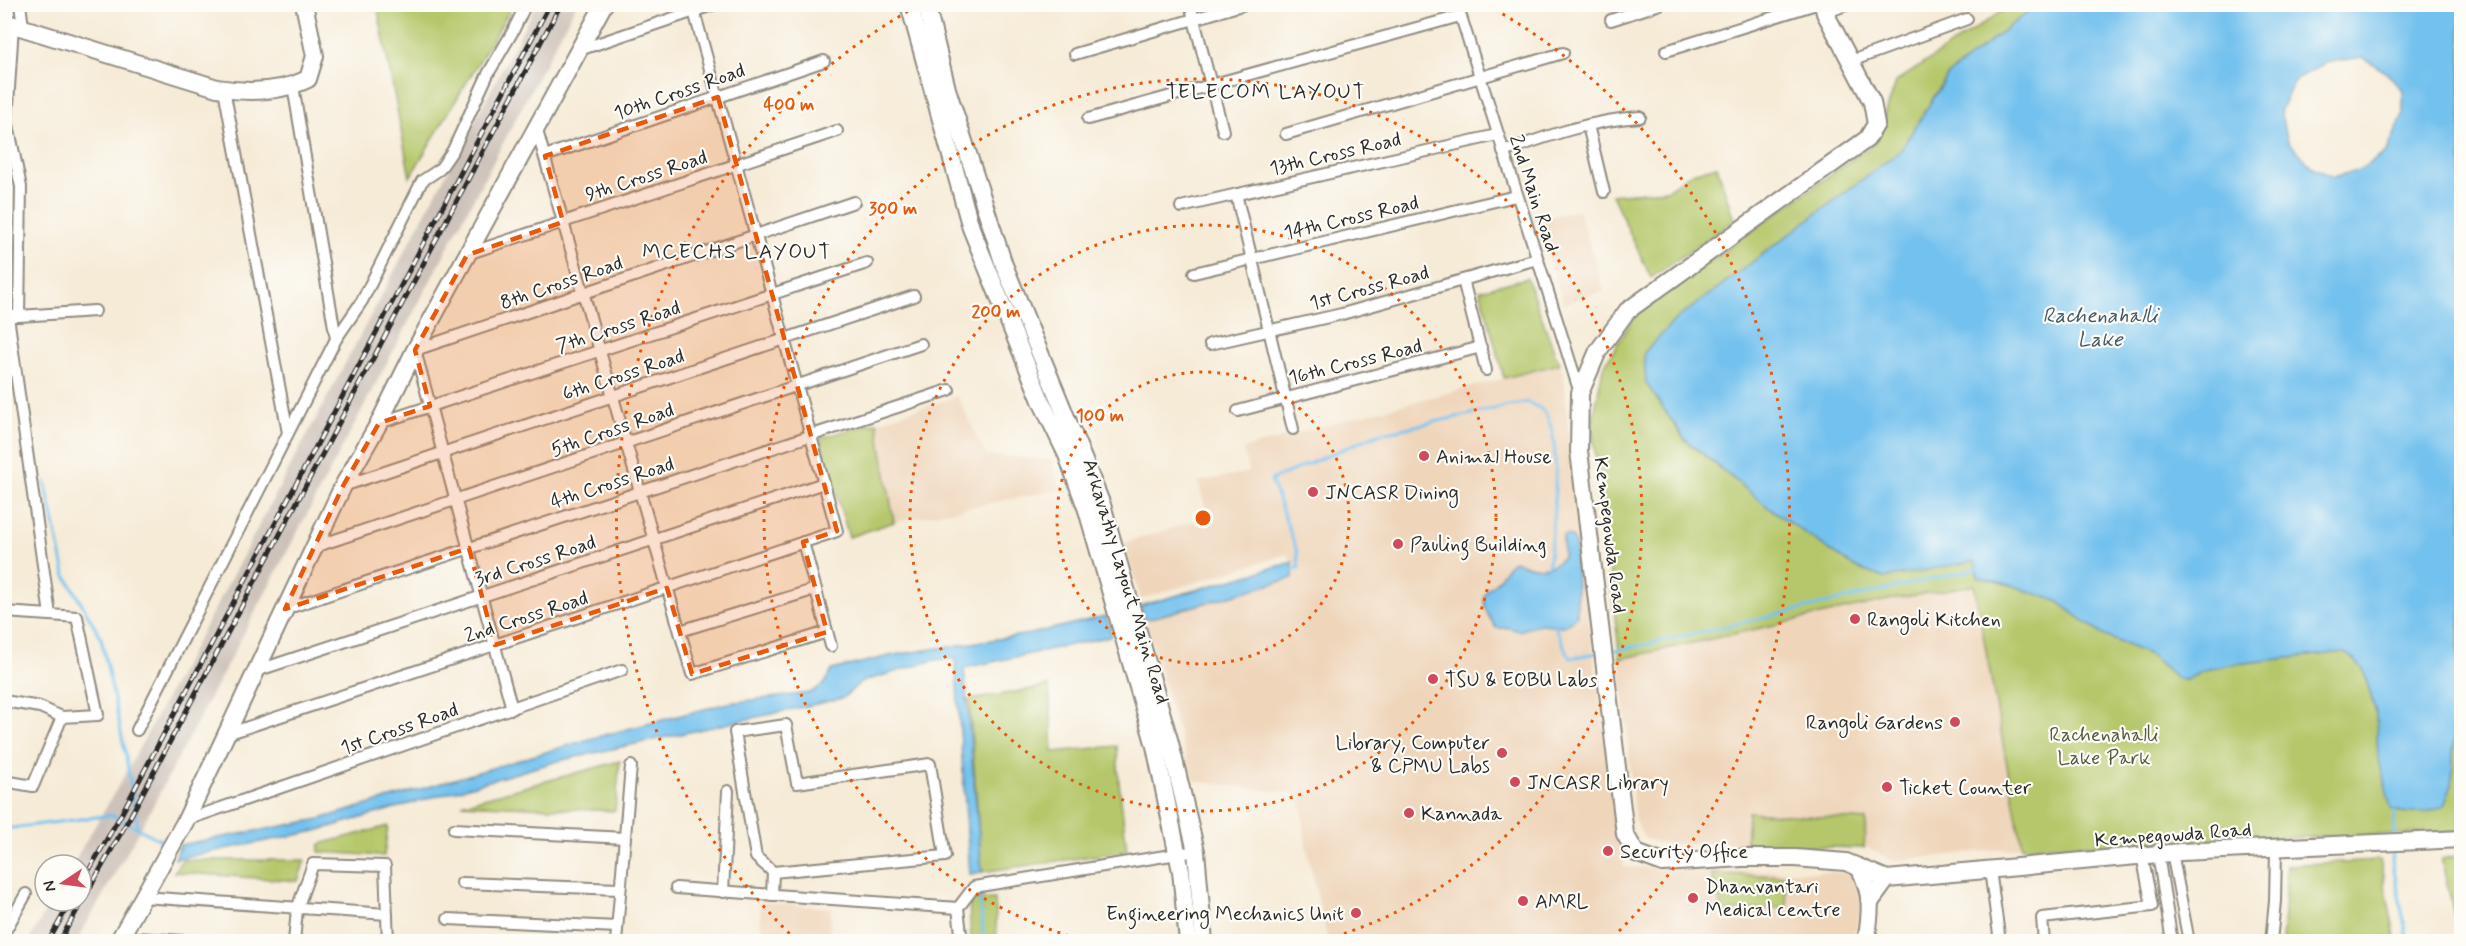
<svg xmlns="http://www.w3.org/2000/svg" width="2466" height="946" viewBox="0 0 2466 946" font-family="Mynerve,sans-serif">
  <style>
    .built { fill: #efd6bb }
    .industrial { fill: #cdc2b9 }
    .green { fill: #b5c76b; stroke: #70794b; stroke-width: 1.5 }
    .water { fill: #73c1ee; stroke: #4f768c; stroke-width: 1.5; fill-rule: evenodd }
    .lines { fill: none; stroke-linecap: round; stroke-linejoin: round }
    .stream { stroke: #73c1ee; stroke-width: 3 }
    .street-casing { stroke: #908b81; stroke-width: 14 }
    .secondary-casing { stroke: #908b81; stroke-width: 20 }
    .street { stroke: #fff; stroke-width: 10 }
    .secondary { stroke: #fff; stroke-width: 16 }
    .rail-casing { stroke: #2b2b2b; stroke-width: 5 }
    .rail { stroke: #fdfcf7; stroke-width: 3; stroke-dasharray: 9; stroke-linecap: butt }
    .marked { fill: #e8590c; fill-opacity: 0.2; stroke: #e8590c; stroke-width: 4.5; stroke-dasharray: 12 8; stroke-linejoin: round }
    .ring { fill: none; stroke: #e8590c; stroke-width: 3; stroke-dasharray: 3 6 }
    .poi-dot { fill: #d1495b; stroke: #fdfcf7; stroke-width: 2 }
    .labels { text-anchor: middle; stroke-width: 4.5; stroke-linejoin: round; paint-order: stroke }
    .street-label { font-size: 20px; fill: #2b2b2b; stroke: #fdfcf7 }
    .poi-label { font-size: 20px; fill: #2b2b2b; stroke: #fdfcf7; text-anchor: start }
    .park-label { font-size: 20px; fill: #545a3e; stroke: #fdfcf7 }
    .neighbourhood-label { font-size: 21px; letter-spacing: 1.5px; fill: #2b2b2b; stroke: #fdfcf7 }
    .water-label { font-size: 21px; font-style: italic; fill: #415866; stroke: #fdfcf7 }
    .centre { fill: #e8590c; stroke: #fdfcf7; stroke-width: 3 }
    .ring-label { font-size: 18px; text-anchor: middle; font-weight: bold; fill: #e8590c; stroke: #fdfcf7; stroke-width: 4.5; stroke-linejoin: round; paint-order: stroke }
  </style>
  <rect width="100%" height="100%" fill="#fdfcf7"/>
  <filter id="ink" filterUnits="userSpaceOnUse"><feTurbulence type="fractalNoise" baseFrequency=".0167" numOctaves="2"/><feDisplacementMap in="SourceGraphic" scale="12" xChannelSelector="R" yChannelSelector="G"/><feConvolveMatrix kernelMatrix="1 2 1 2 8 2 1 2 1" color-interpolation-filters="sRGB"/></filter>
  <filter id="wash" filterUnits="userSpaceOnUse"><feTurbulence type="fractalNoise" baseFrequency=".008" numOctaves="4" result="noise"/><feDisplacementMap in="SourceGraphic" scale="24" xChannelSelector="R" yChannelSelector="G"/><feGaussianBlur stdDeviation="1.35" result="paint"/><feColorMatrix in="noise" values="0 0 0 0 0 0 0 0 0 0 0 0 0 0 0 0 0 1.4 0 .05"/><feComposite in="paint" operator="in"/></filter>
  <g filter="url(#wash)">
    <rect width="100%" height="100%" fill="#f6ebd7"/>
    <!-- built -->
    <g class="built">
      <path d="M 1578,209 L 1604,291 L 1563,304 L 1538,221 Z"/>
      <path d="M 1559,364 L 1564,373 L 1570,450 L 1596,675 L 1624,867 L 1852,873 L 1864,897 L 1853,941 L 1328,941 L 1306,845 L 1300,794 L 1193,781 L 1145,620 L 1293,579 L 1292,562 L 1287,554 L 1141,599 L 1124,543 L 1208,517 L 1198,482 L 1249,472 L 1243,449 L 1344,420 Z"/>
      <path d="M 957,396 L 986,455 L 1052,460 L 1062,489 L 894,522 L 877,422 Z"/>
      <path d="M 1974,585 L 2022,847 L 1893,861 L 1869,848 L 1660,843 L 1644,838 L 1635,821 L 1620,659 L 1888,600 Z"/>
      <path d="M 760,902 L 831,908 L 830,941 L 761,941 Z"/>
    </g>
    <!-- industrial -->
    <path class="industrial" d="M 536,5 L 576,5 L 149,813 L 77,941 L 28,942 L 51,901 L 81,901 L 81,865 L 72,865 L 123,778 L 221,597 Z"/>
    <!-- green -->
    <g class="green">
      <path d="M 377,5 L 513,5 L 410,177 Z"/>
      <path d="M 2011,5 L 2036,5 L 1948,75 L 1900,151 L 1674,321 L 1644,353 L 1646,383 L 1684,439 L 1769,508 L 1856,568 L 1884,578 L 1975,561 L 1978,577 L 2008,584 L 2057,601 L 2103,635 L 2152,656 L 2178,679 L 2186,680 L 2205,670 L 2234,664 L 2345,652 L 2363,669 L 2376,713 L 2378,756 L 2452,785 L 2459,625 L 2461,605 L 2461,832 L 2022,847 L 1974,585 L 1888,600 L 1620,659 L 1592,425 L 1603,368 L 1634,316 L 1876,142 L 1896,82 Z"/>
      <path d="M 1717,166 L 1734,220 L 1651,278 L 1612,195 L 1667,190 L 1692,173 Z"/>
      <path d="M 1527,278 L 1559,364 L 1504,378 L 1480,290 Z"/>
      <path d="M 877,422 L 894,522 L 849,537 L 820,438 Z"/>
      <path d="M 1049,686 L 1053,752 L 1117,746 L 1119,783 L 1127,851 L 982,872 L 969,700 Z"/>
      <path d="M 620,761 L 615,811 L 462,804 Z"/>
      <path d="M 1748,812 L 1866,820 L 1864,848 L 1746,845 Z"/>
      <path d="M 388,826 L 384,856 L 319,852 L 320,844 Z"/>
      <path d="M 2461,855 L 2462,941 L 2461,942 L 2441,859 Z"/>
      <path d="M 182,860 L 305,860 L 298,881 L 174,872 Z"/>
      <path d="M 2380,860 L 2396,941 L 2282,941 L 2287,865 Z"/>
      <path d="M 1711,874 L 1785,876 L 1787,907 L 1723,912 Z"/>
      <path d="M 995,899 L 997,941 L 971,941 L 969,900 Z"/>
    </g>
    <!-- water -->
    <g class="water">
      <path d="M 2036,5 L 2461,5 L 2462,605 L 2459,625 L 2452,785 L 2444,806 C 2425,814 2410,816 2391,809 L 2378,756 L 2376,713 L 2363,669 L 2345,652 L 2234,664 L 2205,670 L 2186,680 L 2178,679 L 2152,656 L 2103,635 L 2057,601 L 2008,584 L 1978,577 L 1975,561 L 1884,578 L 1856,568 L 1769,508 L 1684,438 L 1646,383 L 1644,353 L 1674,321 L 1900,151 L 1948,75 ZM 2362,57 L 2386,72 L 2403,90 L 2403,115 L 2386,153 L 2359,170 L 2333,177 L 2312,167 L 2288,141 L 2280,112 L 2294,81 L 2325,63 Z"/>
      <path d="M 1568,535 L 1573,538 L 1576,549 L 1577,616 L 1564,626 L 1541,624 L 1519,631 L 1509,628 L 1496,628 C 1489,618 1478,600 1488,589 C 1492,585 1496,583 1499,579 C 1504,572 1506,565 1514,561 C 1532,568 1549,573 1563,557 L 1563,536 Z"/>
      <path d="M 1293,562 L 1293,578 L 1145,620 L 1140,606 Z"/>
      <path d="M 1106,616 L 1112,636 L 964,668 L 982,872 L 970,874 L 955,658 L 935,660 L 861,682 L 843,698 L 558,761 L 316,831 L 175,859 L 180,845 L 320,819 L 593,738 L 728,703 L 810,693 L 824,684 L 832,670 L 894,655 L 1030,634 Z"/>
    </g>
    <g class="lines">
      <!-- stream -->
      <g class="stream">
        <path d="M 10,17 L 11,4"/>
        <path d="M 4,66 L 6,50"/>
        <path d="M 45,481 L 65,574 L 101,638 L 125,751 L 138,828"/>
        <path d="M 1292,570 L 1299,568 L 1297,551 L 1271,480 L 1378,434 L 1527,402 C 1532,404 1540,407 1543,411 C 1565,434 1552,535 1548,566"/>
        <path d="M 1554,625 L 1570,658 L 1597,653"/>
        <path d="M 1609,651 L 1644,645 L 1980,568"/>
        <path d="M 4,829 L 112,815 L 166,843"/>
        <path d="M 2394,836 L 2395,811"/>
        <path d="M 2393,849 L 2392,860 L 2408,942"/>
        <path d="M 979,890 L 984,942"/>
      </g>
    </g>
  </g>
  <g filter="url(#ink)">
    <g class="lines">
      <!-- street casing -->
      <g class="street-casing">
        <g id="street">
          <path d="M 20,4 L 23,27"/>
          <path d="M 1190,4 L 1223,131"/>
          <path d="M 1457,4 L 1580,393"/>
          <path d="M 1825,13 L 1848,4"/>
          <path d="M 1611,20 L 1660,4"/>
          <path d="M 579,50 L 715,4"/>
          <path d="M 1666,51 L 1816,4"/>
          <path d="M 1075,54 L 1245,4"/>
          <path d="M 1851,61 L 1967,19"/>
          <path d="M 224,89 L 288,433"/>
          <path d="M 1088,119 L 1460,16"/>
          <path d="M 1588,125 L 1604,192"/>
          <path d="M 536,127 L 692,674 L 827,632"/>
          <path d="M 1286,134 L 1563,53"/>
          <path d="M 1503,152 C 1547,136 1592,120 1640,117"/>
          <path d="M 545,156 L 824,61"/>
          <path d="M 1236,194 L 1293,429"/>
          <path d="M 1181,207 L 1497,135"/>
          <path d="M 467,254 L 837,131"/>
          <path d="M 1194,273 L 1516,196"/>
          <path d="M 1463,280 L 1486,370"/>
          <path d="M 5,310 L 8,316 L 19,316 L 21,187 L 7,120 L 13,25"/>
          <path d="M 19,316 L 95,311"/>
          <path d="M 336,339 L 362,301 L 422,181 L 440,169 L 453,150 L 488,74 L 513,31 L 526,4"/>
          <path d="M 1210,344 L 1342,314 L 1537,259"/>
          <path d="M 1238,411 L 1481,347"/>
          <path d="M 379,423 L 867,263"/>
          <path d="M 343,486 L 914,296"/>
          <path d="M 803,542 L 831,646"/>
          <path d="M 314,547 L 921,344"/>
          <path d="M 285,609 L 949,390"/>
          <path d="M 4,612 L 50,615 L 8,316"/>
          <path d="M 680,631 L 816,589"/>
          <path d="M 256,671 L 824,483"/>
          <path d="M 4,701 L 40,707 L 62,717 L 98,715 L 77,617 L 50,615"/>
          <path d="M 512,709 L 415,350 L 854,202"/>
          <path d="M 786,725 L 797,783 L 930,764 L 945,856 L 773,872 L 756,857 L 735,732 Z"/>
          <path d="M 137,730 L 336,339 L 293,86"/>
          <path d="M 227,734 L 837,531 L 694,11"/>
          <path d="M 4,781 L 33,786 L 62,717"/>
          <path d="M 186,820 L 622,670"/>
          <path d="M 454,829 L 625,838"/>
          <path d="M 2172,852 L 2189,942"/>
          <path d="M 2158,854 L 2172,942"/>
          <path d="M 1990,870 L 2000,942"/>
          <path d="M 462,883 L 619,889"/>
          <path d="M 676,888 L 958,908"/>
          <path d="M 723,892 L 728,791"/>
          <path d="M 772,895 L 773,872"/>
          <path d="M 143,897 L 387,914"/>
          <path d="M 448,919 L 617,927"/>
          <path d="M 4,933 L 26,894"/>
          <path d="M 121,937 L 199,942"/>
          <path d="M 294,942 L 297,909 L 313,864 L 385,866 L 388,942"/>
          <path d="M 616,942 L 631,766"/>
          <path d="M 962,942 L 958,908 L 974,887 L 1196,851"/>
          <path d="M 2044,942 L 2042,918 L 2152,906 L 2142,855"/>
          <path d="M 2271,942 L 2275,901 L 2276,849"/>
        </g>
      </g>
      <!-- secondary casing -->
      <g class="secondary-casing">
        <g id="secondary">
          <path d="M 909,4 L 971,228 L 1042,403 L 1067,455 L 1087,510 L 1155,746 L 1181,871 L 1188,942"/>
          <path d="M 926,4 L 947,89 L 1004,265 L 1102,505 L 1170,743 L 1196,851 L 1204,942"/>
          <path d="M 1823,4 L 1825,13 L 1872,102 L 1876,124 L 1867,139 L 1627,311 L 1598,351 L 1580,393 L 1579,451 L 1625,834 L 1636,853 L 1663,863 L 1742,858 L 1795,858 L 1846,862 L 1887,879"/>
          <path d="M 4,22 L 217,88 C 248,93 279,93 308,79 L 315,56 L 304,4"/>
          <path d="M 1859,867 C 1873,895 1871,911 1866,942"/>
          <path d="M 1871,901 L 1887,879 L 2181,852 L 2462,839"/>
          <path d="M 118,942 L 186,820 L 343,486 L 379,423 L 415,350 L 604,4"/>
        </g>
      </g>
      <!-- street -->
      <use href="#street" class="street"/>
      <!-- secondary -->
      <use href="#secondary" class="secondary"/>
      <!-- rail casing -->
      <g class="rail-casing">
        <g id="rail">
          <path d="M 81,884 L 122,813 L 550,4"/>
          <path d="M 48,942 L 71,901"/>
          <path d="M 59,942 L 130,817 L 561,4"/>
        </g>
      </g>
      <!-- rail -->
      <use href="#rail" class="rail"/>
    </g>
  </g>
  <!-- marked area -->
  <path class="marked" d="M 718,97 L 837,531 L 803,542 L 827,632 L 692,674 L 667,588 L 495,645 L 469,548 L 285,609 L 343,486 L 379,423 L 430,406 L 415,350 L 467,255 L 563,222 L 545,156 Z"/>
  <!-- distance rings -->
  <g class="ring">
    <circle cx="1203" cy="518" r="146"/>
    <circle cx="1203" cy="518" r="293"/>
    <path d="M1086 941A439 439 0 1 1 1320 941"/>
    <path d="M796 940A586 586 0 0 1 919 5M1487 5A586 586 0 0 1 1610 940"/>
  </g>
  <!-- markers -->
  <g class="poi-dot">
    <circle cx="1424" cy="456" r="6"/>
    <circle cx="1313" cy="492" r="6"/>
    <circle cx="1398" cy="544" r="6"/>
    <circle cx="1855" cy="619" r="6"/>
    <circle cx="1433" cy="679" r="6"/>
    <circle cx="1955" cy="722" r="6"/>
    <circle cx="1502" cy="753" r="6"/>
    <circle cx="1515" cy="782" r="6"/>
    <circle cx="1887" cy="787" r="6"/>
    <circle cx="1409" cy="813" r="6"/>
    <circle cx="1608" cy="851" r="6"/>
    <circle cx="1693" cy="898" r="6"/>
    <circle cx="1523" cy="901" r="6"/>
    <circle cx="1356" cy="913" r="6"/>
  </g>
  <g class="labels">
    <!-- street labels -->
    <g class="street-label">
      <text transform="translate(679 91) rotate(-19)" y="7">10th Cross Road</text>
      <text transform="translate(1335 153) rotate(-13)" y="7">13th Cross Road</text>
      <text transform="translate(646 175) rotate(-18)" y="7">9th Cross Road</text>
      <text transform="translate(1535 193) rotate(72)" y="7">2nd Main Road</text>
      <text transform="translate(1351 217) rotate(-13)" y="7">14th Cross Road</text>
      <text transform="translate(561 282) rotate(-19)" y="7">8th Cross Road</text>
      <text transform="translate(1369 287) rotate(-15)" y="7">1st Cross Road</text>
      <text transform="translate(618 326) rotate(-18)" y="7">7th Cross Road</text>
      <text transform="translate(1355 361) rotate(-14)" y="7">16th Cross Road</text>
      <text transform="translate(623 374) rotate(-18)" y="7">6th Cross Road</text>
      <text transform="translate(612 429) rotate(-19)" y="7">5th Cross Road</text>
      <text transform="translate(612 482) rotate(-18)" y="7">4th Cross Road</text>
      <text transform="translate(1611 535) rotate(83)" y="7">Kempegowda Road</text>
      <text transform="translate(535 560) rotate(-18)" y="7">3rd Cross Road</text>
      <text transform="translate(1127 581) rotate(73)" y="7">Arkavathy Layout Main Road</text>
      <text transform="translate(526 616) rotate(-18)" y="7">2nd Cross Road</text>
      <text transform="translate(399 728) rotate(-19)" y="7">1st Cross Road</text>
      <text transform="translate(2173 834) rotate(-4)" y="7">Kempegowda Road</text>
    </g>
    <!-- poi labels -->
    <g class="poi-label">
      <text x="1436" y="463">Animal House</text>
      <text x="1325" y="499">JNCASR Dining</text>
      <text x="1410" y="551">Pauling Building</text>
      <text x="1867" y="626">Rangoli Kitchen</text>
      <text x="1445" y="686">TSU &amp; EOBU Labs</text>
      <text x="1943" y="729" text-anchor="end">Rangoli Gardens</text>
      <text x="1490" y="749" text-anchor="end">Library, Computer<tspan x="1490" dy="23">&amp; CPMU Labs</tspan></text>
      <text x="1527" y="789">JNCASR Library</text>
      <text x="1899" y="794">Ticket Counter</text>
      <text x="1421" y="820">Kannada</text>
      <text x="1620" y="858">Security Office</text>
      <text x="1705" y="893">Dhanvantari<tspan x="1705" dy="23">Medical centre</tspan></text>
      <text x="1535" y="908">AMRL</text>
      <text x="1344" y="920" text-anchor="end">Engineering Mechanics Unit</text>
    </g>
    <!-- park labels -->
    <g class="park-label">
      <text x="2104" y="741">Rachenahalli<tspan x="2104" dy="23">Lake Park</tspan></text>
    </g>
    <!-- neighbourhood labels -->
    <g class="neighbourhood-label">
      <text x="1266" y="98">TELECOM LAYOUT</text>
      <text x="737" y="258">MCECHS LAYOUT</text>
    </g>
    <!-- water labels -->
    <g class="water-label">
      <text x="2100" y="322">Rachenahalli<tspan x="2100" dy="24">Lake</tspan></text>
    </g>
  </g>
  <circle cx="1203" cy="518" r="9" class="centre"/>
  <g class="ring-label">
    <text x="789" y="110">400 m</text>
    <text x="893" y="214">300 m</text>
    <text x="996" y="317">200 m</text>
    <text x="1100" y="421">100 m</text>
  </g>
  <!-- margin -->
  <rect width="2466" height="946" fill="none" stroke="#fdfcf7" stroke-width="24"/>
  <!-- north arrow -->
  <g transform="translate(63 883) rotate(257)"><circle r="28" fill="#fdfcf7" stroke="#a9a8a5" stroke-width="1.5"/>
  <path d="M0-4.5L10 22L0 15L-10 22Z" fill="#d1495b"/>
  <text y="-9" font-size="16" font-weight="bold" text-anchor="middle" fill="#2b2b2b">N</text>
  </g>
</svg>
